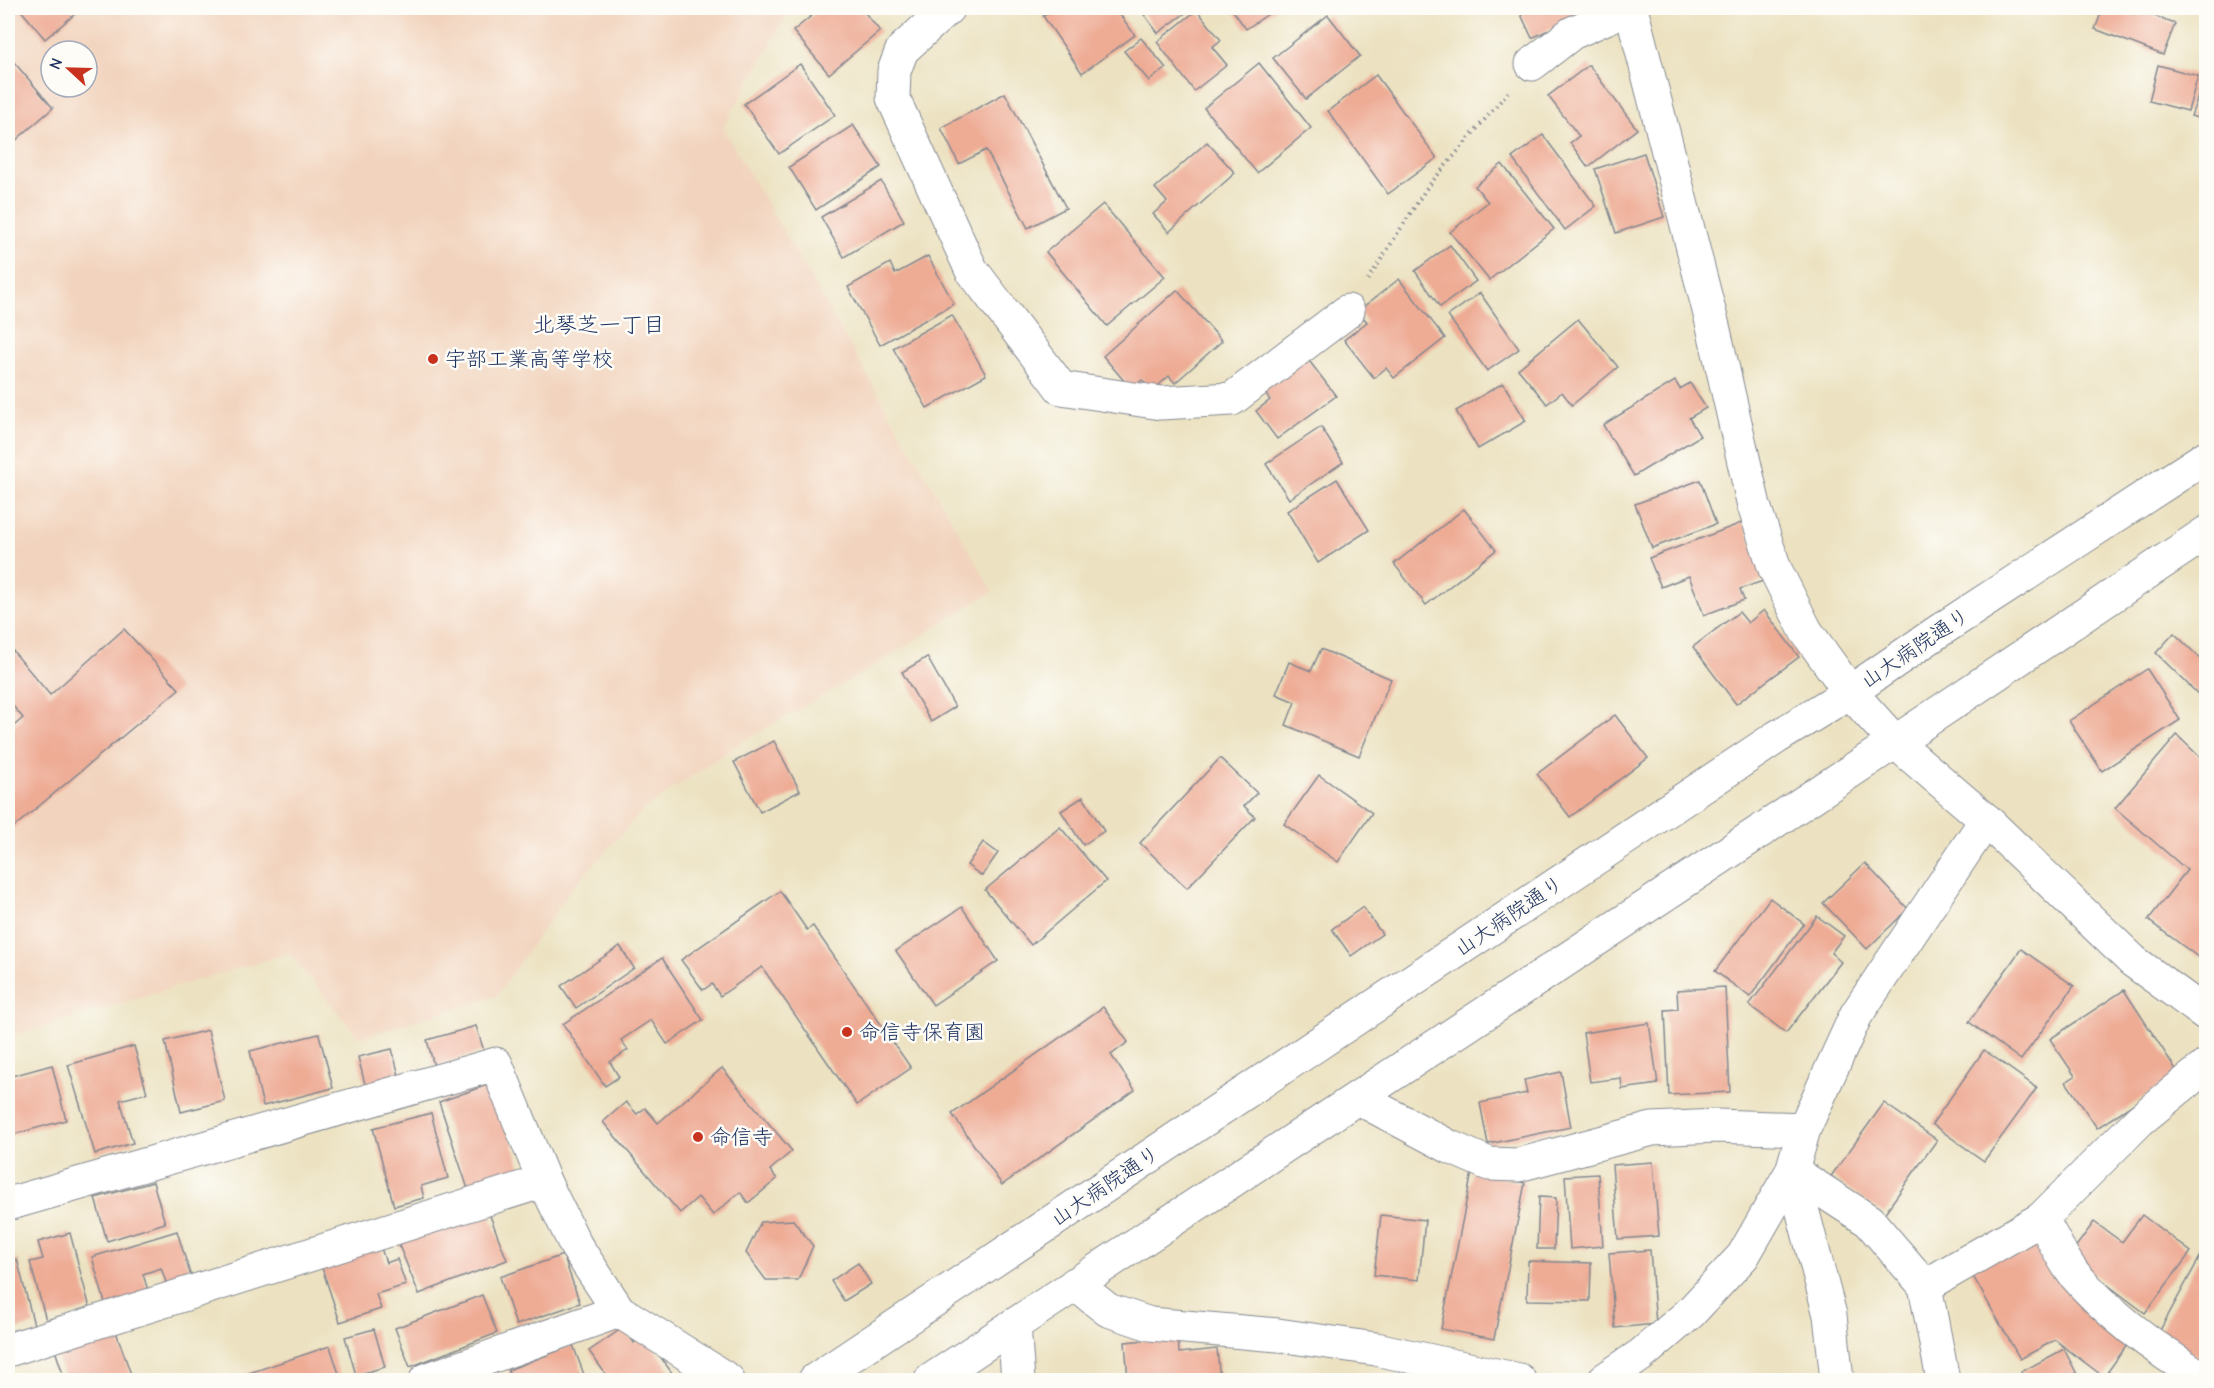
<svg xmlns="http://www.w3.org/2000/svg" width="2214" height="1388" viewBox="0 0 2214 1388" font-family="'Comic Neue','Klee One',sans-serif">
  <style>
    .built { fill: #f2d4be; fill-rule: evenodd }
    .building { fill: #eeac95 }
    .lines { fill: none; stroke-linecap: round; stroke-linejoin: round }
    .minor-casing { stroke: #848890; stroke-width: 35 }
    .path { stroke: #848890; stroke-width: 4; stroke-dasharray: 1.5 4.5; stroke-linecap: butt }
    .minor { stroke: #fff; stroke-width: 33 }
    .poi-dot { fill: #c8321e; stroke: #fdfcf7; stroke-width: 2 }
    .labels { text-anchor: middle; stroke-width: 5; stroke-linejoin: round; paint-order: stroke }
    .poi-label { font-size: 21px; fill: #1b2f5e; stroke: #fdfcf7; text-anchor: start }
    .street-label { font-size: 21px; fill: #1b2f5e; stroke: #fdfcf7 }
    .neighbourhood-label { font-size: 22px; fill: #1b2f5e; stroke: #fdfcf7 }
  </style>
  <rect width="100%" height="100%" fill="#fdfcf7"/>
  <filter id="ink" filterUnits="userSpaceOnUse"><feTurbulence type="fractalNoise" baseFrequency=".0167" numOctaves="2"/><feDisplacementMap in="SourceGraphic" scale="12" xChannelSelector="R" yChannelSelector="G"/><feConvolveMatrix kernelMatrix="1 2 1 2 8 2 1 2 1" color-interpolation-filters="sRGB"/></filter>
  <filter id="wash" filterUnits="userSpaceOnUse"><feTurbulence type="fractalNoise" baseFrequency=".008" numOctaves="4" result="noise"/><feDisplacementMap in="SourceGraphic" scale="24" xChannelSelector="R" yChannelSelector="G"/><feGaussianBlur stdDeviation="1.35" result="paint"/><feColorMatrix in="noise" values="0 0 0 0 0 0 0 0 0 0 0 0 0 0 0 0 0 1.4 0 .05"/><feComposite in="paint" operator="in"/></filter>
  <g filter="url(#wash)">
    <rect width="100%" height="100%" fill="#ece2c1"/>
    <!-- built -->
    <path class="built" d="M 8,8 L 791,8 L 723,128 L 993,591 L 864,672 L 738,744 L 642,811 L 572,888 L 496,996 L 359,1038 L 289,953 L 8,1037 ZM 51,51 L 87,51 L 87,87 L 51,87 Z"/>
    <g id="blocks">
      <!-- building -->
      <g class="building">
        <path d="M 19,8 L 70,8 L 75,14 L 45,39 Z"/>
        <path d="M 821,8 L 861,8 L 880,31 L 829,74 L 793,31 Z"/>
        <path d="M 1056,8 L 1115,8 L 1135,35 L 1082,73 L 1043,16 Z"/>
        <path d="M 1139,8 L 1186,8 L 1188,11 L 1158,33 Z"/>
        <path d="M 1231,8 L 1277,8 L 1246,29 Z"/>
        <path d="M 1518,8 L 1594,8 L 1532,38 Z"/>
        <path d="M 2103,8 L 2134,8 L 2175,24 L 2163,55 L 2095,29 Z"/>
        <path d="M 1197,10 L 1221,40 L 1212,47 L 1227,65 L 1194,91 L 1157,42 Z"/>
        <path d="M 1328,15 L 1360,56 L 1306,99 L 1273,58 Z"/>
        <path d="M 1141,38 L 1166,68 L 1149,81 L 1124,51 Z"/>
        <path d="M 8,55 L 53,108 L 8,147 Z"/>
        <path d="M 1259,63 L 1311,128 L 1257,173 L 1204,108 Z"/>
        <path d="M 800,64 L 835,115 L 779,154 L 744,104 Z"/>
        <path d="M 1589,65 L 1637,129 L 1588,167 L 1570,143 L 1579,136 L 1548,96 Z"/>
        <path d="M 2158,65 L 2198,76 L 2188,111 L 2149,101 Z"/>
        <path d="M 2206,74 L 2206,121 L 2191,116 Z"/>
        <path d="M 1376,75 L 1437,158 L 1388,194 L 1328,111 Z"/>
        <path d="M 1005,93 L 1066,208 L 1028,228 L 986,150 L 959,164 L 941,128 Z"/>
        <path d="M 853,125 L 881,167 L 816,210 L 789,167 Z"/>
        <path d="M 1543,135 L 1596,206 L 1565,230 L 1512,158 Z"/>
        <path d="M 1207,142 L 1235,173 L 1169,232 L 1153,214 L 1167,202 L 1155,188 Z"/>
        <path d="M 1644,153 L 1664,217 L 1616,233 L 1595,169 Z"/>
        <path d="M 1502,164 L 1554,229 L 1489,280 L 1450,232 L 1488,202 L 1475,186 Z"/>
        <path d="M 881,181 L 904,221 L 844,257 L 821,217 Z"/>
        <path d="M 1103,204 L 1165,277 L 1107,326 L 1046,252 Z"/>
        <path d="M 1450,245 L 1476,281 L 1440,307 L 1415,271 Z"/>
        <path d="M 928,256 L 954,304 L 880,345 L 848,287 L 890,263 L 895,274 Z"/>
        <path d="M 1399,279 L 1445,338 L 1394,378 L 1386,368 L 1374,378 L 1344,340 L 1367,322 L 1358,311 Z"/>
        <path d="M 1177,290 L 1222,341 L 1175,383 L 1169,376 L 1152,391 L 1142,380 L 1131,389 L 1103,356 Z"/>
        <path d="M 1480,293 L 1519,349 L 1487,371 L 1448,316 Z"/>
        <path d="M 952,315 L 986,375 L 927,408 L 893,348 Z"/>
        <path d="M 1578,319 L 1618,367 L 1572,405 L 1562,392 L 1547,404 L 1518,369 Z"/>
        <path d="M 1307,358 L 1336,396 L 1277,439 L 1256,411 L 1270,400 L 1263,390 Z"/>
        <path d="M 1675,381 L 1680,389 L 1690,383 L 1706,408 L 1689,418 L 1700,436 L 1634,476 L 1603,425 Z"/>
        <path d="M 1503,383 L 1526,421 L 1478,449 L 1456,411 Z"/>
        <path d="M 1321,427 L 1343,462 L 1289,499 L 1266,464 Z"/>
        <path d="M 1337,479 L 1369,530 L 1318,563 L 1287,511 Z"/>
        <path d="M 1700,480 L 1716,524 L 1652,548 L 1635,504 Z"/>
        <path d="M 1464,509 L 1496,550 L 1426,605 L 1394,564 Z"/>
        <path d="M 1744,522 L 1766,580 L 1740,589 L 1744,600 L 1704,615 L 1689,576 L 1661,587 L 1649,558 Z"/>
        <path d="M 1764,610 L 1799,657 L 1736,704 L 1693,647 L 1739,612 L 1748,623 Z"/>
        <path d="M 124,629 L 179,689 L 8,832 L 8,731 L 23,718 L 8,700 L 8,645 L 50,695 Z"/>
        <path d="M 2174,633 L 2206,664 L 2206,702 L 2156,653 Z"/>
        <path d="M 1321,649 L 1391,679 L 1359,756 L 1286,725 L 1295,702 L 1276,694 L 1289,662 L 1311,671 Z"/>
        <path d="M 927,657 L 955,707 L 931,722 L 902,672 Z"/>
        <path d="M 2147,669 L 2180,720 L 2102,771 L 2069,721 Z"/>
        <path d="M 1615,715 L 1648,758 L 1570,817 L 1537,774 Z"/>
        <path d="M 2177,735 L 2206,763 L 2206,944 L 2198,957 L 2148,920 L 2187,870 L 2115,808 Z"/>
        <path d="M 774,741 L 800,791 L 760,812 L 734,762 Z"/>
        <path d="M 1220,758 L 1257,793 L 1244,806 L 1255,817 L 1187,888 L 1140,843 Z"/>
        <path d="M 1319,775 L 1372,813 L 1338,862 L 1284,824 Z"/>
        <path d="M 1083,797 L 1104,831 L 1083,845 L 1061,811 Z"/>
        <path d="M 1060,827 L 1106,881 L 1031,945 L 985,890 Z"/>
        <path d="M 983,842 L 998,853 L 982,876 L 967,865 Z"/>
        <path d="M 1865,863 L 1908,909 L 1867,949 L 1823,903 Z"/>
        <path d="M 780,891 L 807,930 L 813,926 L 911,1068 L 857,1105 L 762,967 L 720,996 L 712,984 L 703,990 L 681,960 Z"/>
        <path d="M 1770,898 L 1804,924 L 1750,997 L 1715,971 Z"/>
        <path d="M 962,907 L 998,961 L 933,1005 L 896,951 Z"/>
        <path d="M 1363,907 L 1382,934 L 1351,956 L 1332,929 Z"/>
        <path d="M 1817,916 L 1844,936 L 1831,953 L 1841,962 L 1786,1033 L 1749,1005 Z"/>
        <path d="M 620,946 L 634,968 L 576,1008 L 561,986 Z"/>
        <path d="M 2021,949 L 2074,986 L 2021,1060 L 1969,1022 Z"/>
        <path d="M 662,958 L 703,1020 L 667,1044 L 651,1020 L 621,1040 L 628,1050 L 610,1062 L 619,1077 L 605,1086 L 563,1024 Z"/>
        <path d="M 1725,987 L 1730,1092 L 1669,1095 L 1665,1010 L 1678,1009 L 1677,990 Z"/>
        <path d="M 2124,990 L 2179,1074 L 2097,1128 L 2066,1082 L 2075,1076 L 2050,1039 Z"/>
        <path d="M 1103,1007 L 1128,1042 L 1111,1055 L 1135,1090 L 1002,1185 L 952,1114 Z"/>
        <path d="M 1649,1023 L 1658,1084 L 1622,1089 L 1621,1078 L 1590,1082 L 1583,1033 Z"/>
        <path d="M 476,1026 L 484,1051 L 434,1066 L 427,1040 Z"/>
        <path d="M 208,1030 L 225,1101 L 181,1112 L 165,1041 Z"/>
        <path d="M 319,1034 L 333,1088 L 263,1106 L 250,1051 Z"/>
        <path d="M 134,1046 L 147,1093 L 120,1100 L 133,1143 L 95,1154 L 68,1065 Z"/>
        <path d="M 392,1049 L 400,1079 L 366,1088 L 358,1057 Z"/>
        <path d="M 1984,1050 L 2037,1088 L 1984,1161 L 1932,1124 Z"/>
        <path d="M 52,1065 L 66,1120 L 8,1136 L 8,1077 Z"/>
        <path d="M 722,1068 L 792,1151 L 770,1170 L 777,1179 L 748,1203 L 740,1192 L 713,1215 L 698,1197 L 680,1213 L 603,1122 L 626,1102 L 637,1114 L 645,1108 L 658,1123 Z"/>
        <path d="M 1561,1072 L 1571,1127 L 1488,1144 L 1480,1103 L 1527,1093 L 1524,1080 Z"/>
        <path d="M 493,1083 L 522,1171 L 468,1189 L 439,1102 Z"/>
        <path d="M 1884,1103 L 1937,1140 L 1884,1214 L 1831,1176 Z"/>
        <path d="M 431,1113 L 448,1178 L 421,1186 L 424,1198 L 394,1206 L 373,1128 Z"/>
        <path d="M 1653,1162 L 1659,1236 L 1618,1239 L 1612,1165 Z"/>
        <path d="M 1472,1172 L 1525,1183 L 1494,1339 L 1441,1329 Z"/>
        <path d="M 1598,1174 L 1603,1246 L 1570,1249 L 1565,1176 Z"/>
        <path d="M 153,1182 L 165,1223 L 107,1241 L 95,1198 Z"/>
        <path d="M 1539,1197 L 1556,1198 L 1554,1249 L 1537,1249 Z"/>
        <path d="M 487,1208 L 507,1260 L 419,1294 L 398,1243 Z"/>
        <path d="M 1381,1215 L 1425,1220 L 1419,1280 L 1374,1275 Z"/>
        <path d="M 2142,1215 L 2191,1252 L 2145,1313 L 2069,1256 L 2094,1222 L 2122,1242 Z"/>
        <path d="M 793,1220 L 813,1246 L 798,1280 L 766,1280 L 746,1253 L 761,1222 Z"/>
        <path d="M 2040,1230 L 2130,1341 L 2104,1377 L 2055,1340 L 2020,1359 L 1969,1269 Z"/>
        <path d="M 177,1231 L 191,1277 L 167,1285 L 161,1268 L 143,1274 L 150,1297 L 107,1310 L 92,1257 Z"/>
        <path d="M 70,1233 L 90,1308 L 46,1320 L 30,1262 L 43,1259 L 38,1242 Z"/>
        <path d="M 379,1242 L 386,1263 L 397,1259 L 406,1285 L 376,1294 L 381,1309 L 340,1322 L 320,1262 Z"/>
        <path d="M 2206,1246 L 2206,1362 L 2158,1334 Z"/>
        <path d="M 1650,1250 L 1656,1324 L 1615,1328 L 1609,1253 Z"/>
        <path d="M 563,1255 L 580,1303 L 516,1325 L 500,1277 Z"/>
        <path d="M 17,1259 L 34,1325 L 8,1332 L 8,1262 Z"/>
        <path d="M 1528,1261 L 1591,1263 L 1590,1301 L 1527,1300 Z"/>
        <path d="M 858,1263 L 871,1284 L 844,1301 L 831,1281 Z"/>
        <path d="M 482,1295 L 497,1333 L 410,1367 L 395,1328 Z"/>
        <path d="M 114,1326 L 133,1380 L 65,1380 L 54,1347 Z"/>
        <path d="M 624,1327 L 634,1343 L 645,1335 L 677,1380 L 600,1380 L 607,1376 L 589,1351 Z"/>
        <path d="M 374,1329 L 385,1367 L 356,1375 L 345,1337 Z"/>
        <path d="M 1178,1337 L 1179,1353 L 1217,1349 L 1220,1380 L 1128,1380 L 1125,1342 Z"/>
        <path d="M 573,1345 L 586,1380 L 512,1380 L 508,1370 Z"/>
        <path d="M 330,1346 L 341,1380 L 228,1380 Z"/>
        <path d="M 2064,1349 L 2080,1380 L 2025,1380 L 2021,1372 Z"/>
      </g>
    </g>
  </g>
  <g filter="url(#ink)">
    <use href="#blocks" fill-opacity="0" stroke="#848890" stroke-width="1.5"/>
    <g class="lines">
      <!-- minor casing -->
      <g class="minor-casing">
        <g id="minor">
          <path d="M 948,8 L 902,50 L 894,71 L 893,98 L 971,269 L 1061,388 L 1161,403 L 1232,399 L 1348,311"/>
          <path d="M 1631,8 L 1713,326 L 1754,506 L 1775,569 L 1806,631 L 1850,692 L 1895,742 L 1986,820 L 2133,961 L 2206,1014"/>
          <path d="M 1532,64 L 1572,33 L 1628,8"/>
          <path d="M 1358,1098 L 1450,1147 L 1489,1164 L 1518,1165 L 1652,1129 L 1716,1126 L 1804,1129"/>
          <path d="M 1792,1171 L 1869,1221 L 1925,1286 L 1943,1380"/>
          <path d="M 1792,1171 L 1830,1315 L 1837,1380"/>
          <path d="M 8,1204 L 496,1064 L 544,1181 L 576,1246 L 619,1311 L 728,1380"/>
          <path d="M 2041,1219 C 2053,1236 2061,1258 2074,1274 C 2111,1317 2158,1351 2206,1380"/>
          <path d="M 1075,1284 L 1108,1310 L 1150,1324 L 1278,1335 L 1376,1349 L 1519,1380"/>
          <path d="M 1925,1286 L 2041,1219 L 2140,1120 L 2206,1066"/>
          <path d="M 1014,1325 L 1018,1380"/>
          <path d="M 8,1350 L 544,1181"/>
          <path d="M 426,1380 L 619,1311"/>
          <path d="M 815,1380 L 1777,737 L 1850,692 L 1939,631 L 2206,457"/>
          <path d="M 931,1380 L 1895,742 L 2206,533"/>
          <path d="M 1604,1380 L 1641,1355 L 1690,1313 L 1743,1256 L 1792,1171 L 1804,1129 L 1856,1015 L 1986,820"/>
        </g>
      </g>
      <!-- path -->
      <path class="path" d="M 1368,280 L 1426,189 L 1508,92"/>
      <!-- minor -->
      <use href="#minor" class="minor"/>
    </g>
  </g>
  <!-- markers -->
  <g class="poi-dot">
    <circle cx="433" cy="359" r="6"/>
    <circle cx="847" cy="1032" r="6"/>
    <circle cx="698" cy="1137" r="6"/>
  </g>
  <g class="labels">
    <!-- poi labels -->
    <g class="poi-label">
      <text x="445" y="366">宇部工業高等学校</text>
      <text x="859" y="1039">命信寺保育園</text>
      <text x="710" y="1144">命信寺</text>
    </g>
    <!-- street labels -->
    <g class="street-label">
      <text transform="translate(1915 648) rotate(-34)" y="7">山大病院通り</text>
      <text transform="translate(1509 916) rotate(-34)" y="7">山大病院通り</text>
      <text transform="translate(1105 1186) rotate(-34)" y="7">山大病院通り</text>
    </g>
    <!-- neighbourhood labels -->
    <g class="neighbourhood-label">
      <text x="599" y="332">北琴芝一丁目</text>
    </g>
  </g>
  <!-- margin -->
  <rect width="2214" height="1388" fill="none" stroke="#fdfcf7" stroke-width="30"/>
  <!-- north arrow -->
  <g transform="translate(69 69) rotate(292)"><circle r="28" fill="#fdfcf7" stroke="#a3aaba" stroke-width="1.5"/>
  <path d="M0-4.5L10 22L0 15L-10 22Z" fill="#c8321e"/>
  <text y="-9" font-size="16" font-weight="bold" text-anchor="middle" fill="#1b2f5e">N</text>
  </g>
</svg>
